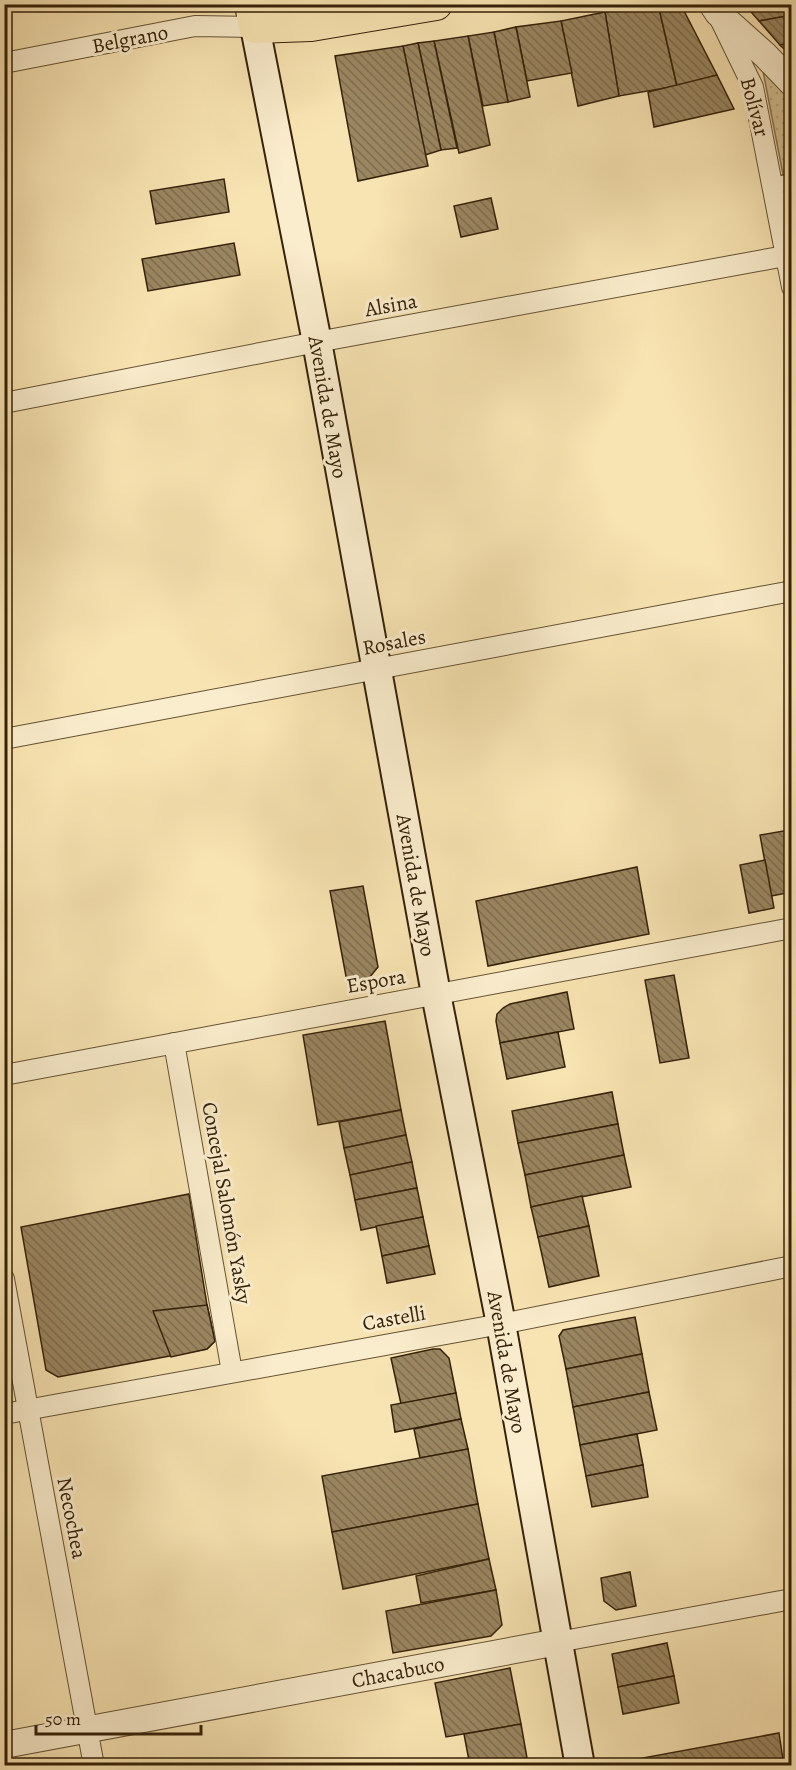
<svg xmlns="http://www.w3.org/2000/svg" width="796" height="1770" viewBox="0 0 796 1770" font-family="Alegreya,serif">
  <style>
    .grass { fill: url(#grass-dots); stroke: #86724f; stroke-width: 1.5 }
    .building { fill: url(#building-back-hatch); stroke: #342109; stroke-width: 1.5 }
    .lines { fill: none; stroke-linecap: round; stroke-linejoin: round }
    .pedestrian-casing { stroke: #655233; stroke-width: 18 }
    .minor-casing { stroke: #655233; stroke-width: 22 }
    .tertiary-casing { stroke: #655233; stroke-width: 28 }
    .secondary-casing { stroke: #342109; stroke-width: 32 }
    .primary-casing { stroke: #342109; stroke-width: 34 }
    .pedestrian { stroke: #faedcd; stroke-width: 15 }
    .minor { stroke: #faedcd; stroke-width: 20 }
    .tertiary { stroke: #faedcd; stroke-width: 26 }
    .secondary { stroke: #faedcd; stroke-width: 28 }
    .primary { stroke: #f8e4b2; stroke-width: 32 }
    .labels { text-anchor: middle; stroke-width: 6; stroke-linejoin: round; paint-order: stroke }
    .street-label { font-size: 21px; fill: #342109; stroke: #faedcd }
  </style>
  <defs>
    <pattern id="grass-dots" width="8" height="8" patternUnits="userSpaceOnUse" patternTransform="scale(1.5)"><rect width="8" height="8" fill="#d7c395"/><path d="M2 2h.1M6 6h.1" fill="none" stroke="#b9a77f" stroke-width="1.8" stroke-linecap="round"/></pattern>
    <pattern id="building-back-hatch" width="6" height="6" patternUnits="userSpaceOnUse" patternTransform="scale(1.5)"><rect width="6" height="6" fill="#9a8661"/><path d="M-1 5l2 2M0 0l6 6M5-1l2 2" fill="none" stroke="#7e6d4e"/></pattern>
  </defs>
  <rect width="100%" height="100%" fill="#f8e4b2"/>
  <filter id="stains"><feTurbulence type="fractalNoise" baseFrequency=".00333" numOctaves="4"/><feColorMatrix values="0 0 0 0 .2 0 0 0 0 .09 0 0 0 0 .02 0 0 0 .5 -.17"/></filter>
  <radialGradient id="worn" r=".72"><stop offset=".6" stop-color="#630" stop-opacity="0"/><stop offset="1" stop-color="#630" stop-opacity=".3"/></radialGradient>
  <!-- grass -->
  <path class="grass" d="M 763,71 L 769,74 L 791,98 L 791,189 L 786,190 Z"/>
  <!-- building -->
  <g class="building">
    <path d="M 649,4 L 658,4 L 677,86 L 619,96 L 605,12 Z"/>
    <path d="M 658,4 L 676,4 L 683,9 L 717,75 L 677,86 Z"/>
    <path d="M 744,4 L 792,4 L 792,15 L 759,21 Z"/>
    <path d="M 605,12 L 619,96 L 578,106 L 561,21 Z"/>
    <path d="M 792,15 L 792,43 L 780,45 L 759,21 Z"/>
    <path d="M 561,21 L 572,73 L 527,81 L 516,27 Z"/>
    <path d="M 516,27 L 530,97 L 508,102 L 494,32 Z"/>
    <path d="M 494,32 L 508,102 L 483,106 L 468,36 Z"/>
    <path d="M 468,36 L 490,145 L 459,153 L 434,41 Z"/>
    <path d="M 434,41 L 457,148 L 441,150 L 418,43 Z"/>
    <path d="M 418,43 L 441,150 L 425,155 L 403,46 Z"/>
    <path d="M 792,43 L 792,57 L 780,45 Z"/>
    <path d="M 403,46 L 428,166 L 358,181 L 335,56 Z"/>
    <path d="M 717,75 L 734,109 L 654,127 L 648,92 Z"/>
    <path d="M 224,179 L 229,212 L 156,224 L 150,191 Z"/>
    <path d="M 491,198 L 498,229 L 461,237 L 454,206 Z"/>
    <path d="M 234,243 L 240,275 L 148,291 L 142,259 Z"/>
    <path d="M 789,830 L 792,845 L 792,892 L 771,896 L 760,835 Z"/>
    <path d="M 765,860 L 774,908 L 749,913 L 740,865 Z"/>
    <path d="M 637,867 L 649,934 L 488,966 L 476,901 Z"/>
    <path d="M 363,886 L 378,967 L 364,984 L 348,987 L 330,891 Z"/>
    <path d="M 674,975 L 689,1058 L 660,1063 L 645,980 Z"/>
    <path d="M 567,992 L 574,1029 L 500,1043 L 496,1021 L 497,1014 L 503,1008 L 510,1004 Z"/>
    <path d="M 385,1021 L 401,1110 L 318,1125 L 303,1035 Z"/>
    <path d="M 558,1032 L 565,1067 L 507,1079 L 500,1043 Z"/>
    <path d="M 612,1092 L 618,1124 L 518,1143 L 512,1111 Z"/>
    <path d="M 401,1110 L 406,1135 L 344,1148 L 339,1122 Z"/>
    <path d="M 618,1124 L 624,1155 L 525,1175 L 518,1143 Z"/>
    <path d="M 406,1135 L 412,1162 L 350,1175 L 344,1148 Z"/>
    <path d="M 624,1155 L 631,1187 L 531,1207 L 525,1175 Z"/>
    <path d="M 412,1162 L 417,1188 L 355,1200 L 350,1175 Z"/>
    <path d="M 417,1188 L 423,1217 L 361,1230 L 355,1200 Z"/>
    <path d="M 189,1194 L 207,1305 L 215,1341 L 207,1349 L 58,1377 L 46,1370 L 21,1227 Z"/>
    <path d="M 582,1196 L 589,1226 L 538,1237 L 531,1207 Z"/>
    <path d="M 423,1217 L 429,1246 L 382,1256 L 376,1226 Z"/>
    <path d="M 589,1226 L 599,1276 L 549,1287 L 538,1237 Z"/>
    <path d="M 429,1246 L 435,1274 L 387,1283 L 382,1256 Z"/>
    <path d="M 207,1305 L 215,1341 L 207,1349 L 171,1357 L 153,1311 Z"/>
    <path d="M 635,1317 L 642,1354 L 566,1369 L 559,1336 L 563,1330 Z"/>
    <path d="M 433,1349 L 440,1349 L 449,1358 L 456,1393 L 401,1404 L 391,1358 Z"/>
    <path d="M 642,1354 L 649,1392 L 573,1407 L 566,1369 Z"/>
    <path d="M 649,1392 L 657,1430 L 580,1445 L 573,1407 Z"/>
    <path d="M 456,1393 L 461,1419 L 395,1432 L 391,1405 Z"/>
    <path d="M 461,1419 L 468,1449 L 420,1458 L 414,1429 Z"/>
    <path d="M 637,1434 L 643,1465 L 586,1476 L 580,1445 Z"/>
    <path d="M 468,1449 L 478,1504 L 332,1532 L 322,1476 Z"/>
    <path d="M 643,1465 L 648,1497 L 592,1507 L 586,1476 Z"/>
    <path d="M 478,1504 L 489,1559 L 343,1589 L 332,1532 Z"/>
    <path d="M 489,1559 L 496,1590 L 421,1603 L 416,1576 Z"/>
    <path d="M 630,1572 L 636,1606 L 616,1610 L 604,1601 L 601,1578 Z"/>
    <path d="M 496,1590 L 502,1625 L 491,1636 L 393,1653 L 386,1611 Z"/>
    <path d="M 667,1643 L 674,1676 L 618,1687 L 612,1654 Z"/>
    <path d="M 510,1668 L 521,1724 L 446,1737 L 435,1683 Z"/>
    <path d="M 674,1676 L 679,1703 L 623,1714 L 618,1687 Z"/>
    <path d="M 521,1724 L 527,1758 L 491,1766 L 470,1766 L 464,1734 Z"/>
    <path d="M 779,1733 L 784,1766 L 638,1766 L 637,1759 Z"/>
    <path d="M 521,1760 L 523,1766 L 491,1766 Z"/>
  </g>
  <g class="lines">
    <!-- pedestrian casing -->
    <g class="pedestrian-casing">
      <path id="pedestrian" d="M 773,185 L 792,182"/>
    </g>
    <!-- minor casing -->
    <g class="minor-casing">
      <g id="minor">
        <path d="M 720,19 L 753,87 L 792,287"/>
        <path d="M 4,63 L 195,26 L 255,27"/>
        <path d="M 4,403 L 317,342 L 785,256"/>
        <path d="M 4,739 L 792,591"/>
        <path d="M 174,1043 L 232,1372"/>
        <path d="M 4,1075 L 792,928"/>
        <path d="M 4,1279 L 94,1766"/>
        <path d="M 4,1414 L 501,1324 L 792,1266"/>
        <path d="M 558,1642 L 792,1599"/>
      </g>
    </g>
    <!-- tertiary casing -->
    <g class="tertiary-casing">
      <g id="tertiary">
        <path d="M 712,4 L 718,13 L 765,55 L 792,83"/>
        <path d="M 4,1745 L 558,1642"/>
      </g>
    </g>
    <!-- secondary casing -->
    <g class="secondary-casing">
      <path id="secondary" d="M 255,27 L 317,342 L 436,994 L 501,1324 L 580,1766"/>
    </g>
    <!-- primary casing -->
    <g class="primary-casing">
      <path id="primary" d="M 251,4 L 255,27 L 311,25 L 436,4"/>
    </g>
    <!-- pedestrian -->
    <use href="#pedestrian" class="pedestrian"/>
    <!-- minor -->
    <use href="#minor" class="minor"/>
    <!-- tertiary -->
    <use href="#tertiary" class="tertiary"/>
    <!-- secondary -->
    <use href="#secondary" class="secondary"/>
    <!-- primary -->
    <use href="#primary" class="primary"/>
  </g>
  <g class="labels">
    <!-- street labels -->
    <g class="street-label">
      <text transform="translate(130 39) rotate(-11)" y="7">Belgrano</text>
      <text transform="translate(755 107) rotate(75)" y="7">Bolívar</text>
      <text transform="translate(391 305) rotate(-10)" y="7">Alsina</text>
      <text transform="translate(328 407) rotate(80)" y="7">Avenida de Mayo</text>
      <text transform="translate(394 642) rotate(-11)" y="7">Rosales</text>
      <text transform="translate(416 885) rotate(80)" y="7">Avenida de Mayo</text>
      <text transform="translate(376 981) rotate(-10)" y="7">Espora</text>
      <text transform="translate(227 1203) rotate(80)" y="7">Concejal Salomón Yasky</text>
      <text transform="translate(394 1318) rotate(-10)" y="7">Castelli</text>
      <text transform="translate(507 1362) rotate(80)" y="7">Avenida de Mayo</text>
      <text transform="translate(72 1518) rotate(79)" y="7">Necochea</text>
      <text transform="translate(398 1672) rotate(-11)" y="7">Chacabuco</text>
    </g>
  </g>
  <!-- margin -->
  <rect width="796" height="1770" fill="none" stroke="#f8e4b2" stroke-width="24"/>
  <rect x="6" y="6" width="784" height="1758" fill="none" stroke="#342109" stroke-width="3"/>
  <rect x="12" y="12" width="772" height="1746" fill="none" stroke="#342109" stroke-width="1.5"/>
  <!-- scale -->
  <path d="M36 1725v9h165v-9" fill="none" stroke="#342109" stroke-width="3"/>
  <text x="45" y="1725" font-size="18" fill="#342109" stroke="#faedcd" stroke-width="4.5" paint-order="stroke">50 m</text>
  <rect width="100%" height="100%" filter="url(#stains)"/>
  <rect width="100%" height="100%" fill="url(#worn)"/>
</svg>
